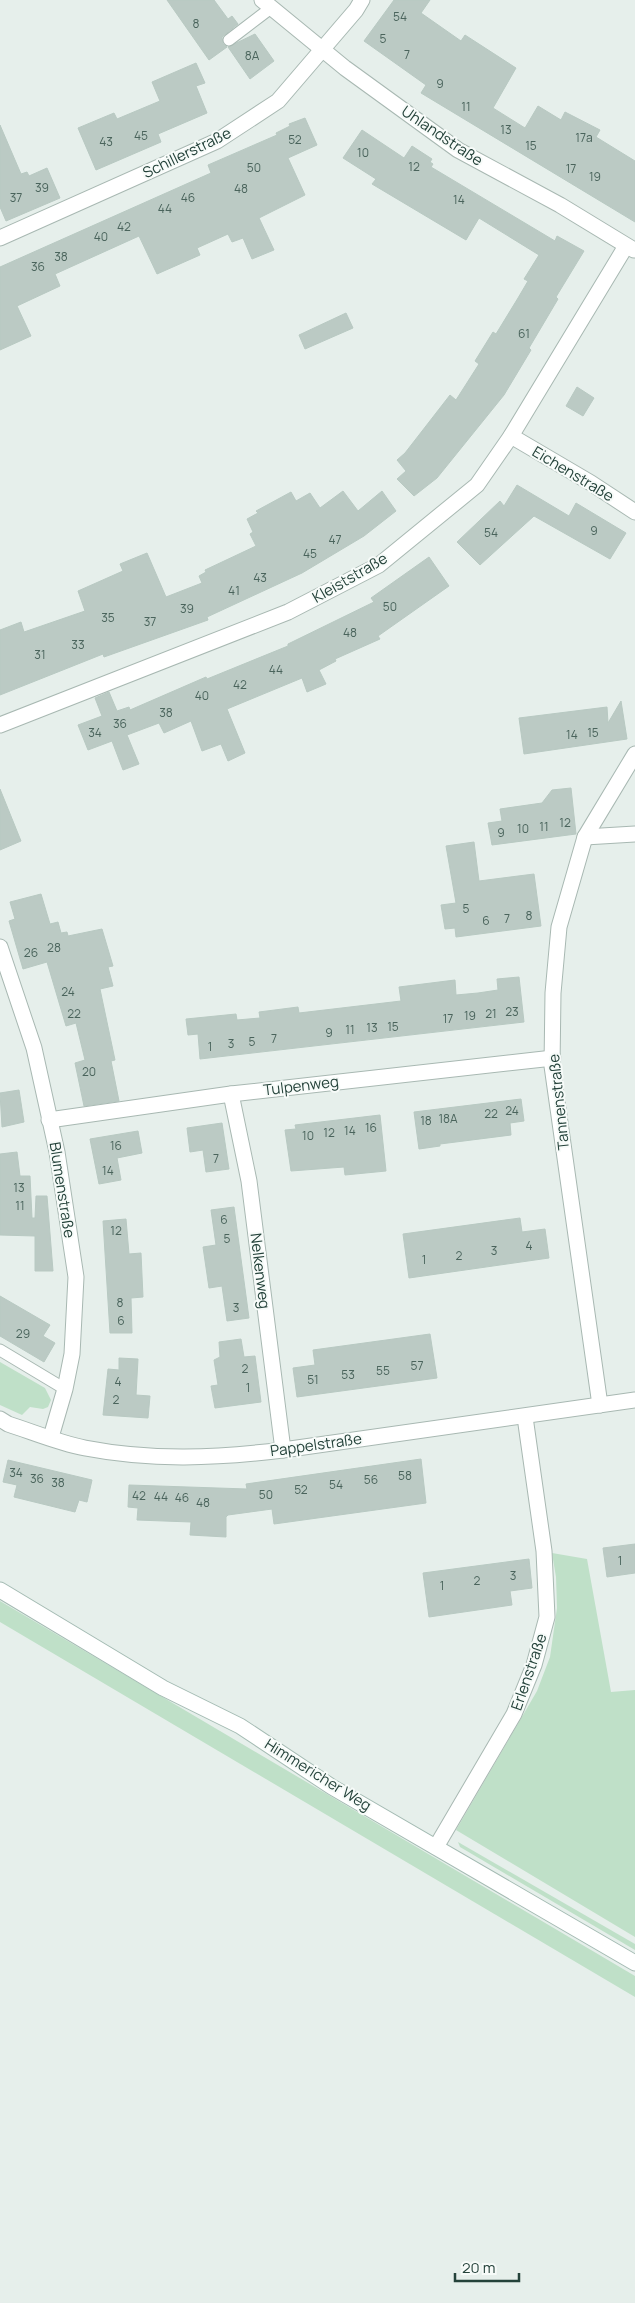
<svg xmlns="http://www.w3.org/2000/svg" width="635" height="2303" viewBox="0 0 635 2303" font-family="Manrope,sans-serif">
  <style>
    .green { fill: #bfe0c8 }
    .building { fill: #bbcac4; stroke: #b8c9c2 }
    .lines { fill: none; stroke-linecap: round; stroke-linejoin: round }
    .lane-casing { stroke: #a8b8b2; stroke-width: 13 }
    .street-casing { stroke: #a8b8b2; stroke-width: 17 }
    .secondary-casing { stroke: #a4bbb3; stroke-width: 17 }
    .lane { stroke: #fff; stroke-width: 11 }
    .street { stroke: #fff; stroke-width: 15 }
    .secondary { stroke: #fff; stroke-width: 15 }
    .labels { text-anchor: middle; stroke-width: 4; stroke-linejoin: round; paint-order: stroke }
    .number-label { font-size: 12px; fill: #4a645c }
    .street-label { font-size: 15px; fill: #24423a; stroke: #f7fbf9 }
  </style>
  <rect width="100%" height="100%" fill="#e6efeb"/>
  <!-- green -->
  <g class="green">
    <path d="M 0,1362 L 45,1388 L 51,1400 L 48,1407 L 43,1409 L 30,1407 L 22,1415 L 0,1405 Z"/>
    <path d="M 552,1553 L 587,1559 L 611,1692 L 635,1690 L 635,1937 L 456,1830 L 537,1691 L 550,1657 L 557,1608 L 556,1577 Z"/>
    <path d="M 0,1601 L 635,1976 L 635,1997 L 0,1622 Z"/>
    <path d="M 458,1842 L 635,1944 L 635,1950 L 460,1847 Z"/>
  </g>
  <!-- building -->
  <g class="building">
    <path d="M 167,0 L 214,0 L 228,19 L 232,16 L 238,24 L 222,37 L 223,44 L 227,47 L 209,60 Z"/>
    <path d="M 394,0 L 430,0 L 421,13 L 461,41 L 465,35 L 516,68 L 493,108 L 525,128 L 538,106 L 561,120 L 565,112 L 600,130 L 596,137 L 635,161 L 635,222 L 421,93 L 426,85 L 364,41 Z"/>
    <path d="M 255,34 L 274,61 L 250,79 L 228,47 Z"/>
    <path d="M 196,63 L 205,83 L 196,86 L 207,113 L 158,134 L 161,142 L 96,170 L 78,128 L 114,113 L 117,119 L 160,101 L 152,82 Z"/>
    <path d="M 305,118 L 317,145 L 288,158 L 305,195 L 259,218 L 274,250 L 252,259 L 243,238 L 232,242 L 228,234 L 197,248 L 200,255 L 157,274 L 139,236 L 55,274 L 60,286 L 17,306 L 31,336 L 0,350 L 0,267 L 211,173 L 208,165 L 277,135 L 276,133 L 290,126 L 289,124 Z"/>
    <path d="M 0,125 L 21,174 L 27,172 L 29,176 L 47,168 L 60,198 L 6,221 L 0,207 Z"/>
    <path d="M 362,130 L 404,158 L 412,146 L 432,159 L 430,162 L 433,164 L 431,167 L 555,241 L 557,236 L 584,251 L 556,297 L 558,299 L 529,348 L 531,350 L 504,395 L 437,478 L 414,496 L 397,479 L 406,471 L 397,460 L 405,453 L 450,395 L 456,400 L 479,364 L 475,361 L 493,332 L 496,334 L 518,298 L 528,281 L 524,279 L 539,255 L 479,218 L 466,240 L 372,184 L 376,179 L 343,158 Z"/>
    <path d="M 346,313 L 353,328 L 305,349 L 299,335 Z"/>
    <path d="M 577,387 L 594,398 L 583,416 L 566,406 Z"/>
    <path d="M 517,485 L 569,516 L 576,503 L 626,533 L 610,559 L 534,516 L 480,565 L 457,542 L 500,501 L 504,506 Z"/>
    <path d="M 343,491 L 358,511 L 382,491 L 396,511 L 364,536 L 302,573 L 207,617 L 208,620 L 104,657 L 103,654 L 0,695 L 0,630 L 21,622 L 24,632 L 85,611 L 78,591 L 123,571 L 120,564 L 147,553 L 166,597 L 202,583 L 199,576 L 206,572 L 205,570 L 256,546 L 250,534 L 253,532 L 247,519 L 258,513 L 256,511 L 291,492 L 296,501 L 310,493 L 320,508 Z"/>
    <path d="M 429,557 L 449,586 L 378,636 L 380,639 L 335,659 L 336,661 L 319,670 L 326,684 L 307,692 L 302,678 L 227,709 L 245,753 L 228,761 L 221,744 L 202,751 L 191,721 L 164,733 L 159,723 L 127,735 L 139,764 L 123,770 L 112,741 L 88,750 L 78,725 L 102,716 L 95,698 L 109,692 L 117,711 L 129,707 L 130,710 L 206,677 L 207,679 L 288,646 L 288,644 L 374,602 L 371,598 Z"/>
    <path d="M 621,701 L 627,739 L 524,754 L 519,718 L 607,707 L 608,723 Z"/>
    <path d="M 571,788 L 576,834 L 492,845 L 488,823 L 502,821 L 500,809 L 542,803 L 552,790 Z"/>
    <path d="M 0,789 L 21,841 L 0,850 Z"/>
    <path d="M 474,842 L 479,881 L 534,874 L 541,926 L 456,937 L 455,928 L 445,929 L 441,905 L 456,903 L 446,846 Z"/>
    <path d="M 41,894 L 50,924 L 58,922 L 61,933 L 67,932 L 68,936 L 102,929 L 113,966 L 108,967 L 113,986 L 100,989 L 115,1060 L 111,1061 L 119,1101 L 84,1106 L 75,1063 L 85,1060 L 76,1023 L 66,1026 L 47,962 L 23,969 L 9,921 L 15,919 L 10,902 Z"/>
    <path d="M 519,977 L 524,1022 L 200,1059 L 198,1034 L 188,1035 L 186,1019 L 236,1014 L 237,1020 L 260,1018 L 259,1012 L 298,1007 L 299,1013 L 401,1001 L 399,987 L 455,980 L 456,995 L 478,993 L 498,990 L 497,979 Z"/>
    <path d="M 19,1090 L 24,1122 L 2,1127 L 0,1093 Z"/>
    <path d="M 521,1099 L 524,1121 L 510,1123 L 511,1135 L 440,1144 L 440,1146 L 419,1149 L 414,1112 Z"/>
    <path d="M 380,1115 L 386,1171 L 345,1175 L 344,1167 L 291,1171 L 285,1130 L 296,1129 L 295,1125 Z"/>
    <path d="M 222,1123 L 229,1169 L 206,1172 L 203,1150 L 190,1152 L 187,1128 Z"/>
    <path d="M 138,1131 L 142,1153 L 117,1158 L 121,1180 L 99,1184 L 90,1139 Z"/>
    <path d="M 17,1152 L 20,1176 L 30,1176 L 32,1218 L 35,1218 L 36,1196 L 47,1196 L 53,1271 L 35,1271 L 35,1236 L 0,1235 L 0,1154 Z"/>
    <path d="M 234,1207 L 249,1318 L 227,1321 L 222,1286 L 209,1288 L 203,1247 L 216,1245 L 211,1210 Z"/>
    <path d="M 520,1218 L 522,1232 L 545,1229 L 549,1258 L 409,1278 L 403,1234 Z"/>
    <path d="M 126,1219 L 129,1254 L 141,1253 L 143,1297 L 131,1298 L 132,1333 L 110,1333 L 103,1221 Z"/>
    <path d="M 0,1296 L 50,1325 L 43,1336 L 55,1343 L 44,1362 L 0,1336 Z"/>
    <path d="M 430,1334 L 437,1378 L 297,1397 L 293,1368 L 315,1365 L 313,1350 Z"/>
    <path d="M 241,1339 L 244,1357 L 255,1356 L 261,1402 L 215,1408 L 211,1386 L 218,1385 L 214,1360 L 220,1357 L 219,1342 Z"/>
    <path d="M 119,1358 L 138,1359 L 136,1395 L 150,1396 L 148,1418 L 103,1415 L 108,1369 L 119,1370 Z"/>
    <path d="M 421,1459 L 426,1503 L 274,1524 L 272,1509 L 228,1515 L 226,1517 L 226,1537 L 190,1535 L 191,1522 L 137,1520 L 138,1508 L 128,1507 L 129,1485 L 247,1489 L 246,1484 Z"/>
    <path d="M 8,1460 L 92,1480 L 87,1502 L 79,1500 L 75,1512 L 14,1497 L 17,1485 L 3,1482 Z"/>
    <path d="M 635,1544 L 635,1573 L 607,1577 L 603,1548 Z"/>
    <path d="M 529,1559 L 532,1588 L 510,1591 L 512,1605 L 429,1617 L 423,1573 Z"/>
  </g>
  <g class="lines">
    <!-- lane casing -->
    <g class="lane-casing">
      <g id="lane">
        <path d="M 229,40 L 271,8"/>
        <path d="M 0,1350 L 65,1389"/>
      </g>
    </g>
    <!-- street casing -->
    <g class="street-casing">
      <g id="street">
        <path d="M 262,0 L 345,68 L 458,150 L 560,205 L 634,250"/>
        <path d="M 0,238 L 217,141 L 278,101 L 356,10 L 362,0"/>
        <path d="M 511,436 L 591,483 L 635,512"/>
        <path d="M 0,725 L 288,612 L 379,565 L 477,485 L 511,436 L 626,246"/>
        <path d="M 585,837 L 635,834"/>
        <path d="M 0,947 L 34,1048 L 57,1152 L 76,1277 L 72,1354 L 65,1389 L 51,1437"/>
        <path d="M 231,1094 L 249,1181 L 283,1450"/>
        <path d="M 49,1120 L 231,1094 L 553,1058"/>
        <path d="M 600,1405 L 552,1066 L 553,993 L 559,927 L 585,837 L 635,754"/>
        <path d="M 0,1419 L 8,1424 C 33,1432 59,1443 85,1448 C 152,1461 217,1458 283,1450 L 635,1400"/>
        <path d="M 436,1847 L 514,1714 L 534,1665 L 547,1617 L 544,1551 L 525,1417"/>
      </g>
    </g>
    <!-- secondary casing -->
    <g class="secondary-casing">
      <path id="secondary" d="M 0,1590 L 163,1688 L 240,1726 L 332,1787 L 635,1963"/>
    </g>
    <!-- lane -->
    <use href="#lane" class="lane"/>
    <!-- street -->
    <use href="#street" class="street"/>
    <!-- secondary -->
    <use href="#secondary" class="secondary"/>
  </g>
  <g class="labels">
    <!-- number labels -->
    <g class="number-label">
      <text x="400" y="21">54</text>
      <text x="196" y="28">8</text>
      <text x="383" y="43">5</text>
      <text x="407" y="59">7</text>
      <text x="252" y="60">8A</text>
      <text x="440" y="88">9</text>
      <text x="466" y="111">11</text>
      <text x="506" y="134">13</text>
      <text x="141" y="140">45</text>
      <text x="584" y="142">17a</text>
      <text x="295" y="144">52</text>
      <text x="106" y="146">43</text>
      <text x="531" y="150">15</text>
      <text x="363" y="157">10</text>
      <text x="414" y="171">12</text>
      <text x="254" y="172">50</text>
      <text x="571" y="173">17</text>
      <text x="595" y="181">19</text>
      <text x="42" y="192">39</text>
      <text x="241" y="193">48</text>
      <text x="16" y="202">37</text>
      <text x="188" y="202">46</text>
      <text x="459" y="204">14</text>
      <text x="165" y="213">44</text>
      <text x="124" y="231">42</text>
      <text x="101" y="241">40</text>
      <text x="61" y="261">38</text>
      <text x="38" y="271">36</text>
      <text x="524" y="338">61</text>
      <text x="594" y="535">9</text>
      <text x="491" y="537">54</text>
      <text x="335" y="544">47</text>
      <text x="310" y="558">45</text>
      <text x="260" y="582">43</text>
      <text x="234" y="595">41</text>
      <text x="390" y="611">50</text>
      <text x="187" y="613">39</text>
      <text x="108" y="622">35</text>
      <text x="150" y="626">37</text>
      <text x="350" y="637">48</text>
      <text x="78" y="649">33</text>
      <text x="40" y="659">31</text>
      <text x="276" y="674">44</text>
      <text x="240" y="689">42</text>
      <text x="202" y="700">40</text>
      <text x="166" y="717">38</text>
      <text x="120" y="728">36</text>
      <text x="95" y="737">34</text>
      <text x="593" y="737">15</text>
      <text x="572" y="739">14</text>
      <text x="565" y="827">12</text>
      <text x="544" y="831">11</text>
      <text x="523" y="833">10</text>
      <text x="501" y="837">9</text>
      <text x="466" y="913">5</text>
      <text x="529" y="920">8</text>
      <text x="507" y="923">7</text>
      <text x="486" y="925">6</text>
      <text x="54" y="952">28</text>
      <text x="31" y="957">26</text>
      <text x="68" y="996">24</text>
      <text x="512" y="1016">23</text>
      <text x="74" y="1018">22</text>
      <text x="491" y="1018">21</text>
      <text x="470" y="1020">19</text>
      <text x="448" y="1023">17</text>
      <text x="393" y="1031">15</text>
      <text x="372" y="1032">13</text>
      <text x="350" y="1034">11</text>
      <text x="329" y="1037">9</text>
      <text x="274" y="1043">7</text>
      <text x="252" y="1046">5</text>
      <text x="231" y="1048">3</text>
      <text x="210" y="1051">1</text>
      <text x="89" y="1076">20</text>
      <text x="512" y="1115">24</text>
      <text x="491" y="1118">22</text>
      <text x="448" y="1123">18A</text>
      <text x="426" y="1125">18</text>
      <text x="371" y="1132">16</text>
      <text x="350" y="1135">14</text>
      <text x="329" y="1137">12</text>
      <text x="308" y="1140">10</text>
      <text x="116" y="1150">16</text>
      <text x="216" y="1163">7</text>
      <text x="108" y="1175">14</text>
      <text x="19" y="1192">13</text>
      <text x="20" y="1210">11</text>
      <text x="224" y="1224">6</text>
      <text x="116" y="1235">12</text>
      <text x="227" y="1243">5</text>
      <text x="529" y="1250">4</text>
      <text x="494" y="1255">3</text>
      <text x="459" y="1260">2</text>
      <text x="424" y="1264">1</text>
      <text x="120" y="1307">8</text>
      <text x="236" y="1312">3</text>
      <text x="121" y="1325">6</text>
      <text x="23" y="1338">29</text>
      <text x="417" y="1370">57</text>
      <text x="245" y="1373">2</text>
      <text x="383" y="1375">55</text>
      <text x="348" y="1379">53</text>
      <text x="313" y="1384">51</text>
      <text x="118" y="1386">4</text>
      <text x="248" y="1392">1</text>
      <text x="116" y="1404">2</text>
      <text x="16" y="1477">34</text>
      <text x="405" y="1480">58</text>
      <text x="37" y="1483">36</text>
      <text x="371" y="1484">56</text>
      <text x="58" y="1487">38</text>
      <text x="336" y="1489">54</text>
      <text x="301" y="1494">52</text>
      <text x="266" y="1499">50</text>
      <text x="139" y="1500">42</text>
      <text x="161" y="1501">44</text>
      <text x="182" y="1502">46</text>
      <text x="203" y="1507">48</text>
      <text x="620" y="1565">1</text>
      <text x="513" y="1580">3</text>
      <text x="477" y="1585">2</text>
      <text x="442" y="1590">1</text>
    </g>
    <!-- street labels -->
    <g class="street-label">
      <text transform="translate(442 136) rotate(34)" y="5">Uhlandstraße</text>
      <text transform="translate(187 153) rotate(-26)" y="5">Schillerstraße</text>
      <text transform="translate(573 474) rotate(31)" y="5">Eichenstraße</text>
      <text transform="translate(350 578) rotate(-30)" y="5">Kleiststraße</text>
      <text transform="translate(301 1086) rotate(-7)" y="5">Tulpenweg</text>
      <text transform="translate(559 1102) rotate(-96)" y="5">Tannenstraße</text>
      <text transform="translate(62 1190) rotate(81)" y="5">Blumenstraße</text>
      <text transform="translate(260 1271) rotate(83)" y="5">Nelkenweg</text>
      <text transform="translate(316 1445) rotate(-8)" y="5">Pappelstraße</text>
      <text transform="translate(529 1672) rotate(-71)" y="5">Erlenstraße</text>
      <text transform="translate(318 1775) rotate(32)" y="5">Himmericher Weg</text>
    </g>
  </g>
  <!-- scale -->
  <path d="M455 2273v8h64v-8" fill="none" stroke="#24423a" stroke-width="2.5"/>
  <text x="462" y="2273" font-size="15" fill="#24423a" stroke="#f7fbf9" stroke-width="4" paint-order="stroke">20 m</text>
</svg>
